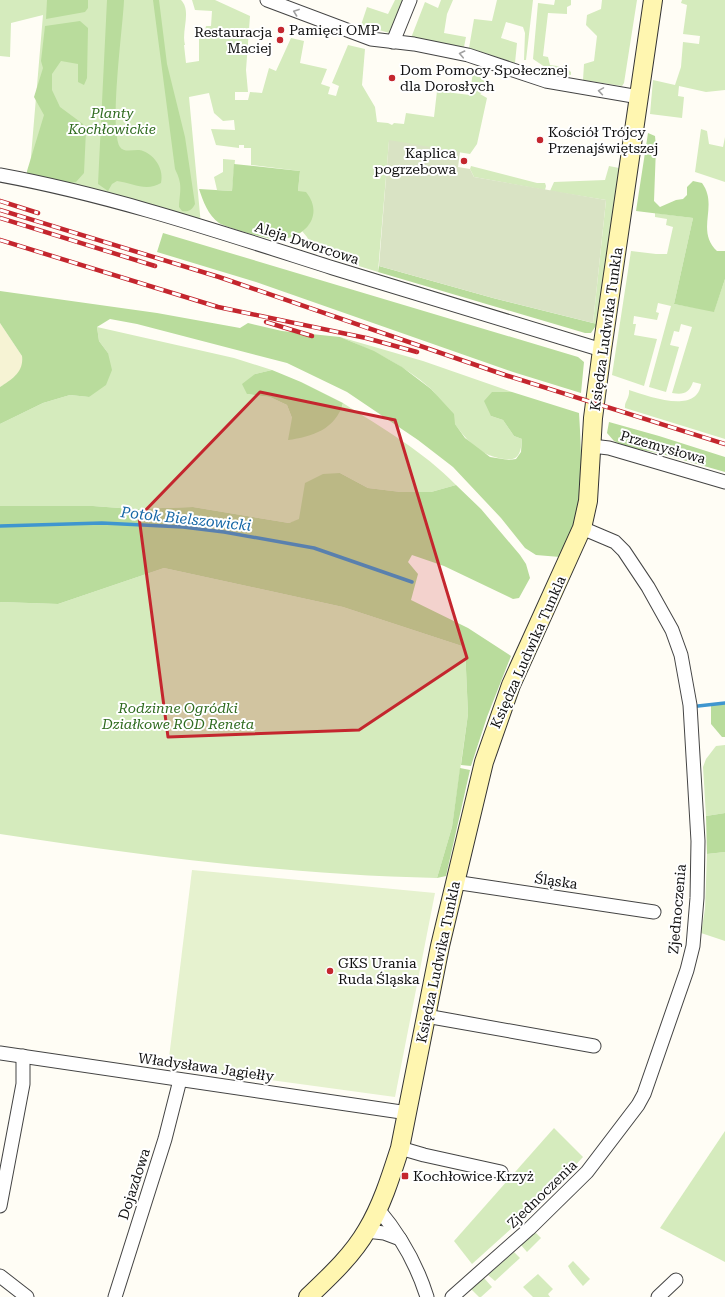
<svg xmlns="http://www.w3.org/2000/svg" width="725" height="1297" viewBox="0 0 725 1297" font-family="'Roboto Serif',serif">
  <style>
    .farmland { fill: #f6f3d4 }
    .green { fill: #d5ebbd }
    .forest { fill: #b9dc9c }
    .cemetery { fill: #d9e3c4 }
    .pitch { fill: #e6f2cf }
    .lines { fill: none; stroke-linecap: round; stroke-linejoin: round }
    .stream { stroke: #3f96cf; stroke-width: 3.5 }
    .street-casing { stroke: #444; stroke-width: 15 }
    .secondary-casing { stroke: #333; stroke-width: 20 }
    .street { stroke: #fff; stroke-width: 13 }
    .secondary { stroke: #fff6b0; stroke-width: 18 }
    .rail-casing { stroke: #c4262e; stroke-width: 4.5 }
    .rail { stroke: #fff; stroke-width: 3; stroke-dasharray: 9; stroke-linecap: butt }
    .oneway { stroke: #a0a0a0 }
    .marked { fill: #c4262e; fill-opacity: 0.2; stroke: #c4262e; stroke-width: 3; stroke-linejoin: round }
    .poi-dot { fill: #c4262e; stroke: #fff; stroke-width: 1.5 }
    .labels { text-anchor: middle; stroke-width: 4; stroke-linejoin: round; paint-order: stroke }
    .poi-label { font-size: 14px; fill: #111; stroke: #fff; text-anchor: start }
    .park-label { font-size: 14px; font-style: italic; fill: #2f6b1f; stroke: #fff }
    .street-label { font-size: 14px; fill: #111; stroke: #fff }
    .water-label { font-size: 15px; font-style: italic; fill: #1768a6; stroke: #fff }
  </style>
  <rect width="100%" height="100%" fill="#fffdf5"/>
  <!-- farmland -->
  <path class="farmland" d="M 0,323 L 22,356 L 23,363 L 22,369 L 10,381 L 0,387 Z"/>
  <!-- green -->
  <g class="green">
    <path d="M 0,0 L 181,0 C 192,11 181,31 185,45 L 184,45 L 186,63 L 199,61 L 199,38 L 203,38 L 206,26 L 211,26 L 212,11 L 195,10 L 192,0 L 215,0 L 250,16 L 246,70 L 248,92 L 235,92 L 235,100 L 248,100 L 250,92 L 262,93 L 269,68 L 276,71 L 291,38 L 304,41 L 300,63 L 327,69 L 321,84 L 330,87 L 328,94 L 336,96 L 339,86 L 332,83 L 348,45 L 365,49 L 362,85 L 375,107 L 377,122 L 388,123 L 392,125 L 394,123 L 404,124 L 406,113 L 434,117 L 437,91 L 470,95 L 473,70 L 490,87 L 480,94 L 487,98 L 477,144 L 470,154 L 389,141 L 378,272 L 314,252 L 307,237 L 302,231 L 309,224 L 298,191 L 300,171 L 251,165 L 251,148 L 244,148 L 244,145 L 239,145 L 239,148 L 216,145 L 211,129 L 235,130 L 234,120 L 223,121 L 214,113 L 209,93 L 189,97 L 201,225 L 29,180 L 43,15 L 11,23 L 10,57 L 0,56 Z"/>
    <path d="M 395,0 L 407,0 L 393,34 L 361,25 L 367,7 L 388,14 Z"/>
    <path d="M 441,0 L 453,0 L 447,14 L 444,33 L 466,37 L 464,47 L 411,38 L 425,2 L 438,8 Z"/>
    <path d="M 497,0 L 533,0 L 526,60 L 524,60 L 525,33 L 523,27 L 506,22 L 501,38 L 517,43 L 515,63 L 469,48 L 474,19 L 492,21 Z"/>
    <path d="M 555,0 L 571,0 L 571,5 L 567,7 L 567,14 L 548,13 L 543,56 L 548,57 L 550,65 L 565,67 L 571,72 L 571,75 L 551,71 L 533,59 L 538,3 L 554,5 Z"/>
    <path d="M 602,0 L 637,0 L 624,83 L 622,86 L 583,80 L 584,64 L 594,61 L 597,36 L 586,25 L 587,15 L 601,9 Z"/>
    <path d="M 682,0 L 725,0 L 725,90 L 706,92 L 679,86 L 678,96 L 684,97 L 682,118 L 650,114 L 653,80 L 675,85 L 681,67 L 683,42 L 699,44 L 700,36 L 683,34 L 687,5 L 681,3 Z"/>
    <path d="M 701,129 L 707,131 L 709,144 L 723,147 L 725,137 L 725,182 L 695,172 Z"/>
    <path d="M 223,159 L 235,160 L 232,191 L 217,190 L 214,177 L 223,172 Z"/>
    <path d="M 471,166 L 537,183 L 545,183 L 546,186 L 545,190 L 474,177 L 470,169 Z"/>
    <path d="M 609,166 L 619,168 L 597,324 L 593,323 L 606,200 L 550,191 L 554,182 L 605,180 Z"/>
    <path d="M 655,213 L 693,218 L 674,304 L 714,311 L 725,279 L 725,439 L 625,408 C 624,402 630,398 629,390 C 648,396 697,415 701,384 L 693,382 C 689,393 684,395 672,393 L 692,327 L 681,324 L 679,332 L 674,331 L 670,345 L 679,347 L 666,392 L 649,387 L 671,306 L 658,303 L 656,312 L 659,313 L 657,320 L 634,316 L 633,324 L 636,324 L 634,335 L 657,339 L 644,386 L 612,375 L 631,251 L 656,254 L 667,254 L 673,227 L 666,225 L 667,219 L 655,217 Z"/>
    <path d="M 97,327 L 234,358 L 272,370 L 255,374 L 247,394 L 270,397 L 287,405 L 292,418 L 342,407 L 343,403 C 382,428 423,451 456,485 L 431,492 L 401,492 L 368,488 L 340,473 L 299,520 L 289,523 L 193,507 L 133,509 L 93,506 L 0,506 L 0,424 L 43,403 L 70,395 L 89,397 L 108,353 L 99,341 Z"/>
    <path d="M 340,337 L 423,361 L 512,392 L 492,392 L 491,416 L 503,420 L 514,436 L 522,439 C 521,452 519,462 504,459 C 473,455 459,430 442,405 C 439,400 435,392 430,388 C 404,365 372,350 340,337 Z"/>
    <path d="M 164,568 L 343,607 L 465,647 L 468,714 L 452,827 L 437,878 C 290,875 145,856 0,834 L 0,602 L 58,604 Z"/>
    <path d="M 725,745 L 725,813 L 706,816 L 703,767 L 706,759 L 716,746 Z"/>
    <path d="M 725,852 L 725,941 L 701,933 L 705,909 L 707,854 Z"/>
    <path d="M 554,1128 L 583,1157 L 542,1201 L 472,1264 L 454,1241 Z"/>
    <path d="M 725,1131 L 725,1262 L 660,1228 Z"/>
    <path d="M 535,1232 L 541,1238 L 527,1252 L 521,1245 Z"/>
    <path d="M 514,1252 L 520,1258 L 495,1281 L 488,1275 Z"/>
    <path d="M 573,1261 L 590,1279 L 583,1286 L 572,1273 L 568,1266 Z"/>
    <path d="M 538,1274 L 553,1289 L 548,1294 L 550,1297 L 533,1297 L 523,1287 Z"/>
    <path d="M 484,1278 L 492,1287 L 481,1297 L 479,1297 L 471,1289 Z"/>
  </g>
  <!-- forest -->
  <g class="forest">
    <path d="M 47,0 L 88,0 L 88,8 L 85,12 L 46,19 Z"/>
    <path d="M 107,0 L 124,0 C 123,27 109,127 120,147 C 124,154 137,148 143,151 C 156,156 164,170 161,183 C 146,192 133,183 117,181 L 112,184 L 108,191 L 98,184 Z"/>
    <path d="M 153,0 L 159,0 L 167,64 L 185,137 L 195,204 C 192,210 189,212 182,211 L 179,207 C 180,190 183,185 175,169 Z"/>
    <path d="M 80,21 L 88,28 L 87,78 L 84,85 L 78,82 L 78,64 L 61,61 L 52,74 L 52,90 L 60,107 L 83,124 L 86,130 L 84,173 L 76,182 L 68,183 L 27,174 L 27,171 L 44,115 L 34,97 L 43,68 L 41,61 L 45,26 Z"/>
    <path d="M 648,133 L 655,136 L 656,147 L 654,201 L 660,207 L 676,200 L 683,199 L 687,195 L 687,187 L 693,181 L 702,183 C 719,206 695,230 717,251 L 725,251 L 725,279 L 714,312 L 674,304 L 693,218 L 636,211 Z"/>
    <path d="M 234,164 L 300,171 L 298,191 L 306,192 C 327,218 300,243 272,239 C 264,238 225,227 219,223 C 208,215 203,201 199,189 L 232,191 Z"/>
    <path d="M 163,233 L 578,357 L 584,362 L 581,393 L 513,372 L 256,282 L 157,252 Z"/>
    <path d="M 379,266 L 493,298 L 597,324 L 591,333 L 585,333 L 378,272 Z"/>
    <path d="M 0,291 L 157,313 L 240,328 L 248,323 L 282,331 L 340,337 L 374,351 L 402,367 L 431,389 L 454,414 L 455,424 L 465,438 L 490,457 L 509,460 L 516,459 L 521,452 L 522,439 L 514,436 L 503,420 L 491,416 L 484,401 L 492,392 L 512,392 L 579,413 C 582,461 585,514 560,557 L 536,555 L 525,548 L 501,518 L 453,467 L 418,440 L 347,392 L 287,363 L 137,324 L 110,319 L 97,327 L 99,341 L 108,353 L 112,370 L 106,385 L 89,397 L 70,395 L 43,403 L 0,424 L 0,387 C 12,379 24,372 22,356 L 0,323 Z"/>
    <path d="M 272,370 L 301,382 L 343,403 C 336,429 312,437 288,440 L 292,418 L 287,405 L 270,397 L 247,394 L 242,384 L 255,374 Z"/>
    <path d="M 609,422 L 659,436 L 725,457 L 725,472 L 662,454 L 627,447 L 614,441 L 607,433 Z"/>
    <path d="M 340,473 L 368,488 L 401,492 L 431,492 L 456,485 L 481,509 L 520,555 L 526,564 L 530,578 L 519,598 L 513,599 L 444,566 L 412,555 L 408,562 L 418,574 L 411,600 L 468,628 L 511,656 L 487,717 L 471,766 L 461,765 L 468,714 L 465,647 L 343,607 L 164,568 L 58,604 L 0,602 L 0,506 L 93,506 L 133,509 L 193,507 L 289,523 L 299,519 L 305,483 L 323,474 Z"/>
    <path d="M 725,703 L 725,737 L 722,737 L 711,724 L 711,705 Z"/>
    <path d="M 460,768 L 470,770 L 446,876 L 437,878 L 452,827 Z"/>
    <path d="M 725,813 L 725,852 L 707,854 L 706,816 Z"/>
  </g>
  <!-- cemetery -->
  <path class="cemetery" d="M 389,140 L 460,152 L 458,167 L 470,169 L 474,177 L 606,200 L 593,323 L 493,298 L 379,266 Z"/>
  <!-- pitch -->
  <path class="pitch" d="M 192,870 L 435,893 L 395,1097 L 168,1066 Z"/>
  <g class="lines">
    <!-- stream -->
    <g class="stream">
      <path d="M 0,526 L 102,523 L 183,527 L 224,532 L 314,548 L 412,582"/>
      <path d="M 698,706 L 725,703"/>
    </g>
    <!-- street casing -->
    <g class="street-casing">
      <g id="street">
        <path d="M 267,0 L 371,39 L 414,44 L 468,55 L 546,81 L 639,97"/>
        <path d="M 393,42 L 410,0"/>
        <path d="M 0,175 C 114,196 223,233 333,268 C 422,296 512,323 602,350"/>
        <path d="M 592,446 L 609,448 L 725,482"/>
        <path d="M 454,882 L 654,912"/>
        <path d="M 426,1016 L 594,1046"/>
        <path d="M 0,1053 L 408,1113"/>
        <path d="M 400,1148 L 424,1155 L 501,1172"/>
        <path d="M 0,1206 L 23,1084 L 23,1056"/>
        <path d="M 378,1209 C 400,1235 417,1265 427,1297"/>
        <path d="M 366,1231 L 384,1233 L 400,1239"/>
        <path d="M 0,1276 L 27,1297"/>
        <path d="M 115,1297 L 165,1139 L 180,1080"/>
        <path d="M 452,1297 L 529,1229 L 587,1172 L 638,1105 L 644,1094 L 687,970 L 693,946 L 697,898 L 698,841 L 690,705 L 681,655 L 672,630 L 648,587 L 624,551 L 615,542 L 582,528"/>
        <path d="M 658,1297 L 676,1280"/>
      </g>
    </g>
    <!-- secondary casing -->
    <g class="secondary-casing">
      <path id="secondary" d="M 308,1297 C 329,1277 352,1256 367,1230 C 382,1205 391,1176 400,1148 L 440,946 L 484,762 L 511,685 L 582,528 L 588,501 L 593,418 L 602,350 L 653,0"/>
    </g>
    <!-- street -->
    <use href="#street" class="street"/>
    <!-- secondary -->
    <use href="#secondary" class="secondary"/>
    <!-- rail casing -->
    <g class="rail-casing">
      <g id="rail">
        <path d="M 0,201 L 38,213"/>
        <path d="M 0,210 L 219,277 L 505,375 L 725,444"/>
        <path d="M 0,218 L 155,266"/>
        <path d="M 0,240 L 218,307 L 366,338 L 417,352"/>
        <path d="M 266,322 L 312,336"/>
      </g>
    </g>
    <!-- rail -->
    <use href="#rail" class="rail"/>
  </g>
  <!-- one-way arrows -->
  <defs><path id="oneway-chevron" d="M-2-3.5L2.5 0L-2 3.5" fill="none" stroke-width="1.6" stroke-linecap="round" stroke-linejoin="round"/></defs>
  <g class="oneway">
    <use href="#oneway-chevron" transform="translate(296 12) rotate(-160)"/>
    <use href="#oneway-chevron" transform="translate(462 54) rotate(-168)"/>
    <use href="#oneway-chevron" transform="translate(601 91) rotate(-171)"/>
  </g>
  <!-- marked area -->
  <path class="marked" d="M 260,392 L 395,420 L 467,658 L 359,730 L 168,737 L 139,517 Z"/>
  <!-- markers -->
  <g class="poi-dot">
    <circle cx="281" cy="30" r="4"/>
    <circle cx="280" cy="40" r="4"/>
    <circle cx="392" cy="78" r="4"/>
    <circle cx="540" cy="140" r="4"/>
    <circle cx="464" cy="161" r="4"/>
    <circle cx="330" cy="971" r="4"/>
    <rect x="401" y="1172" width="8" height="8" rx="2"/>
  </g>
  <g class="labels">
    <!-- poi labels -->
    <g class="poi-label">
      <text x="289" y="35">Pamięci OMP</text>
      <text x="272" y="37" text-anchor="end">Restauracja<tspan x="272" dy="16">Maciej</tspan></text>
      <text x="400" y="75">Dom Pomocy Społecznej<tspan x="400" dy="16">dla Dorosłych</tspan></text>
      <text x="548" y="137">Kościół Trójcy<tspan x="548" dy="16">Przenajświętszej</tspan></text>
      <text x="456" y="158" text-anchor="end">Kaplica<tspan x="456" dy="16">pogrzebowa</tspan></text>
      <text x="338" y="968">GKS Urania<tspan x="338" dy="16">Ruda Śląska</tspan></text>
      <text x="413" y="1181">Kochłowice Krzyż</text>
    </g>
    <!-- park labels -->
    <g class="park-label">
      <text x="112" y="118">Planty<tspan x="112" dy="16">Kochłowickie</tspan></text>
      <text x="178" y="713">Rodzinne Ogródki<tspan x="178" dy="16">Działkowe ROD Reneta</tspan></text>
    </g>
    <!-- street labels -->
    <g class="street-label">
      <text transform="translate(307 243) rotate(18)" y="5">Aleja Dworcowa</text>
      <text transform="translate(606 329) rotate(-82)" y="5">Księdza Ludwika Tunkla</text>
      <text transform="translate(663 447) rotate(16)" y="5">Przemysłowa</text>
      <text transform="translate(528 652) rotate(-66)" y="5">Księdza Ludwika Tunkla</text>
      <text transform="translate(556 881) rotate(8)" y="5">Śląska</text>
      <text transform="translate(677 909) rotate(-85)" y="5">Zjednoczenia</text>
      <text transform="translate(438 962) rotate(-78)" y="5">Księdza Ludwika Tunkla</text>
      <text transform="translate(206 1067) rotate(8)" y="5">Władysława Jagiełły</text>
      <text transform="translate(134 1184) rotate(-72)" y="5">Dojazdowa</text>
      <text transform="translate(542 1194) rotate(-44)" y="5">Zjednoczenia</text>
    </g>
    <!-- water labels -->
    <g class="water-label">
      <text transform="translate(186 519) rotate(6)" y="5">Potok Bielszowicki</text>
    </g>
  </g>
</svg>
